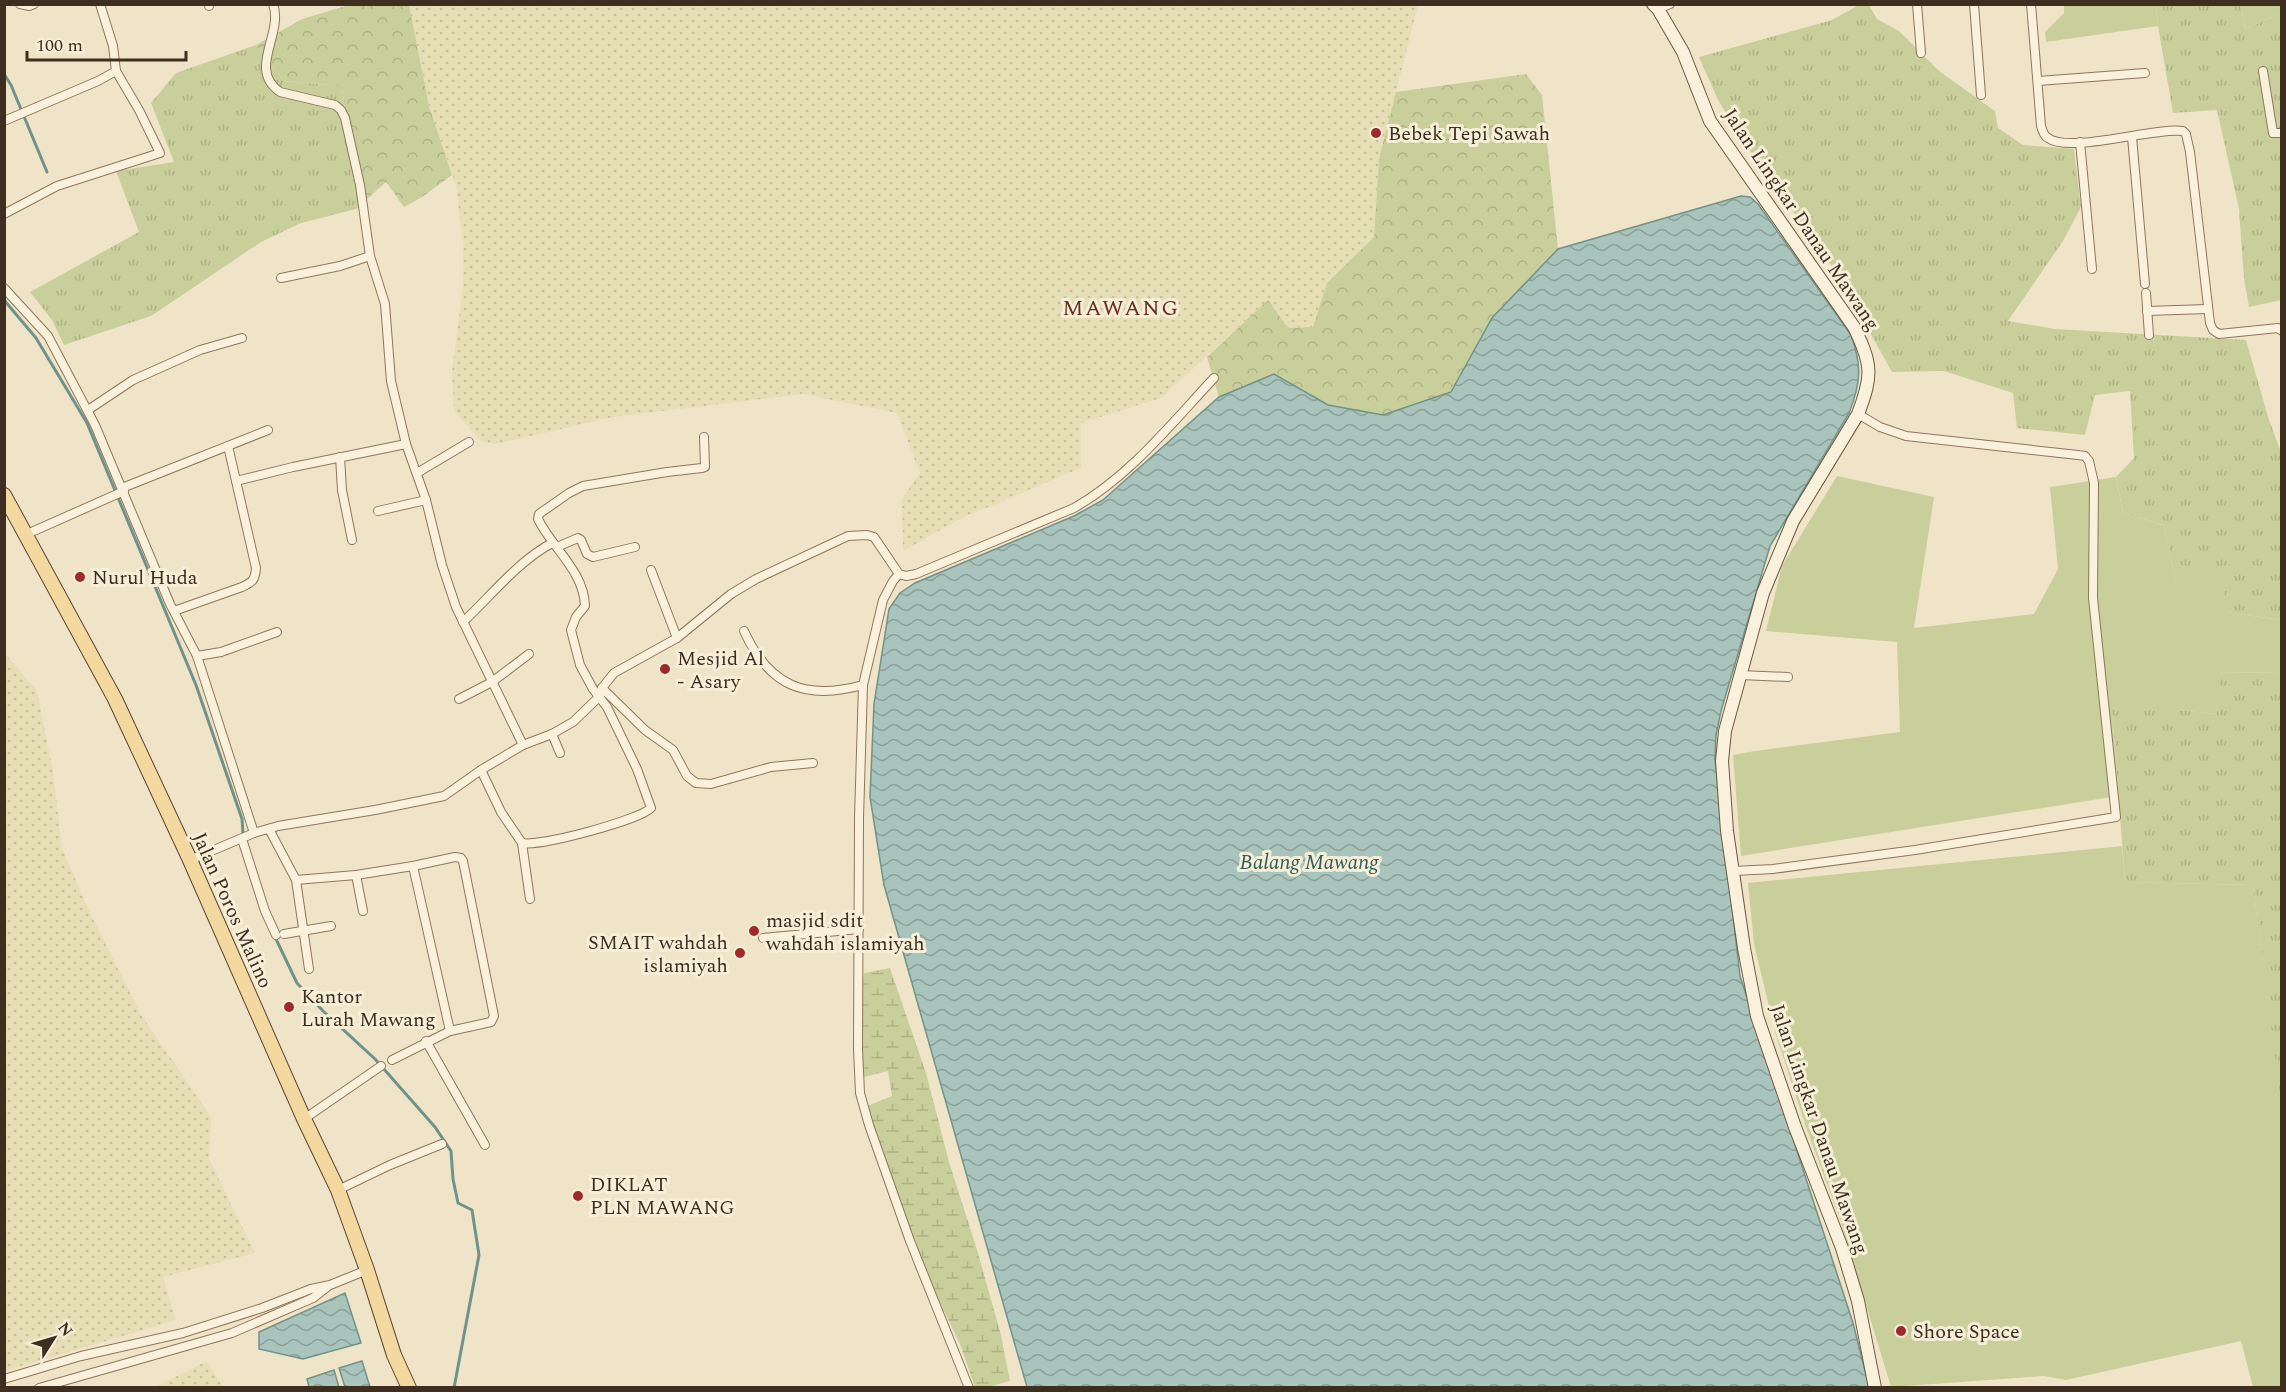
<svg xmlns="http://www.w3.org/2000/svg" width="2286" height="1392" viewBox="0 0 2286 1392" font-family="Spectral,serif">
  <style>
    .farmland { fill: url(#farmland-dots) }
    .grass { fill: url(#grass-tufts) }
    .forest { fill: url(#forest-crowns) }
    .wetland { fill: url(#wetland-marsh) }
    .green { fill: #c9cf9b }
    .water { fill: url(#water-waves); stroke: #6f938a; stroke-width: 1.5 }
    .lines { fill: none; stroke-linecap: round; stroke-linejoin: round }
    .stream { stroke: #6f938a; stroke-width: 3 }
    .street-casing { stroke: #8d765c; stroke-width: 10 }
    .secondary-casing { stroke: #6f573f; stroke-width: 14 }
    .primary-casing { stroke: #5b4430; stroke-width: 16 }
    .street { stroke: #faf1dc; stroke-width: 8 }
    .secondary { stroke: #faf1dc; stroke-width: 12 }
    .primary { stroke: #f3d9a0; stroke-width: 14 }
    .poi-dot { fill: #9e2a2b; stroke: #f7eed8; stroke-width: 2 }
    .labels { text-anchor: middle; stroke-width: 6; stroke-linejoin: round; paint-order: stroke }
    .poi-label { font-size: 20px; fill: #3d2e20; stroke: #f7eed8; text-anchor: start }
    .street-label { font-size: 20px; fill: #3d2e20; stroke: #f7eed8 }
    .water-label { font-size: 21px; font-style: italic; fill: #2f5d5a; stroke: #f7eed8 }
    .quarter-label { font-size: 22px; letter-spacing: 1.5px; fill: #6b2e1e; stroke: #f7eed8 }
  </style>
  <defs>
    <pattern id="farmland-dots" width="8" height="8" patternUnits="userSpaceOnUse" patternTransform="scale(1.5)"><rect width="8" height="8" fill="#e6deb5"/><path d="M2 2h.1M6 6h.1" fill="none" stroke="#c6bf9b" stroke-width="1.8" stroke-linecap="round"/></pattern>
    <pattern id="grass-tufts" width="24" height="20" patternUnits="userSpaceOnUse" patternTransform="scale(1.5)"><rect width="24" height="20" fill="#c9cf9b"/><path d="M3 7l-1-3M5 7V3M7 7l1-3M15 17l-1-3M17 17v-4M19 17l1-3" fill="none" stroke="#aeb285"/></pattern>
    <pattern id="forest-crowns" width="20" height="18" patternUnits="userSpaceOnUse" patternTransform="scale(1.5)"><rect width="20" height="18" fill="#c9cf9b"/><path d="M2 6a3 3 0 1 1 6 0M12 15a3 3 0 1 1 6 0" fill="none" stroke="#aeb285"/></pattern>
    <pattern id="wetland-marsh" width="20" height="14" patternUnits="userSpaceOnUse" patternTransform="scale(1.5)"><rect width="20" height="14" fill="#c9cf9b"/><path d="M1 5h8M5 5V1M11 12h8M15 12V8" fill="none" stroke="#aeb285"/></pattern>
    <pattern id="water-waves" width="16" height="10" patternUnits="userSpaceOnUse" patternTransform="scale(1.5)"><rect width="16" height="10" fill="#a9c4bc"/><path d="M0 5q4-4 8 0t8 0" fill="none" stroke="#8ba098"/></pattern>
  </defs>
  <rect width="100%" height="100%" fill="#f0e4c8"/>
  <!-- farmland -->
  <g class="farmland">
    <path d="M 409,5 L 1418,5 L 1379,159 L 1374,237 L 1327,283 L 1313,327 L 1288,328 L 1268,300 L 1161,398 L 1081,423 L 1081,468 L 962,518 L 903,551 L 902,499 L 920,473 L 897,413 L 803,394 L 613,417 L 496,444 L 481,442 L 454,410 L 452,371 L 463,286 L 463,244 L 456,185 L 429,106 Z"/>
    <path d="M 4,652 L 37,691 L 53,772 L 62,848 L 89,911 L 141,1015 L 211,1117 L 209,1159 L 255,1253 L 163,1277 L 176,1320 L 5,1371 Z"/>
    <path d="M 207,1361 L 223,1387 L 155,1387 Z"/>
  </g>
  <!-- grass -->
  <g class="grass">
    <path d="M 1859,5 L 1869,5 L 1877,19 L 1899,31 L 1939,71 L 1995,111 L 1998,128 L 2023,145 L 2074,149 L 2081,207 L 2063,241 L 2008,321 L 2055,329 L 2246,340 L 2269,420 L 2281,452 L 2281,620 L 2226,612 L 2176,583 L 2164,525 L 2123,513 L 2116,477 L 2134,458 L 2130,391 L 2095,395 L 2085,435 L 2017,428 L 2013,393 L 1944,371 L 1892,372 L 1834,269 L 1751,153 L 1718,100 L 1699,57 L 1832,20 Z"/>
    <path d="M 2156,5 L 2241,5 L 2245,29 L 2281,13 L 2281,300 L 2249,307 L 2244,279 L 2239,209 L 2217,110 L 2173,113 L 2158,26 Z"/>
    <path d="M 256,45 L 284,81 L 342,86 L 356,209 L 301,223 L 261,242 L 151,316 L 64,345 L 52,320 L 30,292 L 139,232 L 116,171 L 174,162 L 151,103 L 176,73 Z"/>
    <path d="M 2219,672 L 2281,673 L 2281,1110 L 2253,885 L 2125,882 L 2112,710 L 2171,709 L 2217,714 Z"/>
  </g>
  <!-- forest -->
  <g class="forest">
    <path d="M 349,5 L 409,5 L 429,106 L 452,175 L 422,197 L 404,207 L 386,182 L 356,209 L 342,86 L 284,81 L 256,45 L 302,19 Z"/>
    <path d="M 1526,74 L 1542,95 L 1558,249 L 1492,318 L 1452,392 L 1383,415 L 1328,405 L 1274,374 L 1219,397 L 1207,357 L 1268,300 L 1288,328 L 1313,327 L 1327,283 L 1374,237 L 1379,159 L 1396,92 Z"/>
  </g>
  <!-- wetland -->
  <path class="wetland" d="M 890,968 L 926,1073 L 949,1162 L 978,1253 L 1001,1335 L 1010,1381 L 988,1387 L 975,1387 L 960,1344 L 928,1278 L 865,1107 L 892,1096 L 888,1071 L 864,1077 L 860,1021 L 864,973 Z"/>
  <!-- green -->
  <g class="green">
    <path d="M 2064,5 L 2156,5 L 2158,26 L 2046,42 L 2045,32 L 2064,13 Z"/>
    <path d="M 2241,5 L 2281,5 L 2281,13 L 2245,29 Z"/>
    <path d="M 1837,476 L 1934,497 L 1914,628 L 2034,614 L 2058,569 L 2050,487 L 2116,477 L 2123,513 L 2164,525 L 2176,583 L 2222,567 L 2226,612 L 2281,620 L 2281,673 L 2220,672 L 2217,714 L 2177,710 L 2112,710 L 2118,796 L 1741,856 L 1733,755 L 1755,751 L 1900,732 L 1897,642 L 1766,631 L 1782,566 Z"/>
    <path d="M 2122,846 L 2125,882 L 2253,885 L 2282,1110 L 2281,1387 L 2253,1387 L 2241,1341 L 2066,1380 L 2044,1376 L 1891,1387 L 1840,1219 L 1806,1127 L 1776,1035 L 1754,944 L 1748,883 Z"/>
  </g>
  <!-- water -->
  <g class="water">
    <path d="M 1741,196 L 1750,197 L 1758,204 L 1851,335 C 1862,365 1861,383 1849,413 L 1770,546 L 1721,711 L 1716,735 L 1715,759 L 1740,976 L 1853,1323 L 1869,1387 L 1027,1387 L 884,885 L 870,797 L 874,704 L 889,609 L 900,593 L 915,583 L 1074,516 L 1103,500 L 1219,397 L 1274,374 L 1328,405 L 1383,415 L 1451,392 L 1492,318 L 1558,249 Z"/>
    <path d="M 345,1293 L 361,1343 L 303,1359 L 259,1349 L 259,1332 Z"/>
    <path d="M 362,1361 L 370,1387 L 345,1387 L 339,1368 Z"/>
    <path d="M 334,1370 L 339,1387 L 309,1387 L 307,1379 Z"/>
  </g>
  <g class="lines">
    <!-- stream -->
    <g class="stream">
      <path d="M 4,74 L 11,85 L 47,172"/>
      <path d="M 4,300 L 36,338 L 87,423 L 196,685 L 242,819 L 243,834"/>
      <path d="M 275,937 L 297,983 L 323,1011 L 375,1059 L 435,1127 L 451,1151 L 453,1179 L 458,1203 L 472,1210 L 479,1255 L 454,1388"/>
    </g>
    <!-- street casing -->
    <g class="street-casing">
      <g id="street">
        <path d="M 20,4 L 29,6 L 34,4"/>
        <path d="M 100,4 L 113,46 L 116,71"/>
        <path d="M 209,4 L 209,6"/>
        <path d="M 273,4 C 284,34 247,69 280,92 L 335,105 L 341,110 L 345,118 L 360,185 L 370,256 L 385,304 L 391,381 L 406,444 L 426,500 L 442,565 L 456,607 L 523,745"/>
        <path d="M 1917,4 L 1921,53"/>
        <path d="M 1974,4 L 1981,95"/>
        <path d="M 2031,4 L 2041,126 C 2043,131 2043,135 2048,138 C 2070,154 2154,127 2183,131 L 2186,134 L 2190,152 L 2210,323 L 2213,330 L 2219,334 L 2278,328 L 2282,331"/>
        <path d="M 1658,9 L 1670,4"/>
        <path d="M 2263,71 L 2273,133 L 2282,133"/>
        <path d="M 2038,81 L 2145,73"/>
        <path d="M 4,121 L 98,81 L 116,71 L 139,110 L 160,153 L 57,186 L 4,214"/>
        <path d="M 2132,137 L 2145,284"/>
        <path d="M 2080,142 L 2092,269"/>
        <path d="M 281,278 L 340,266 L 370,256"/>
        <path d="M 4,288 L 48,336 L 95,425 L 170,604 L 197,656 L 254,833"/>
        <path d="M 2146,293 L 2149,335"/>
        <path d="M 2147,311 L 2207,309"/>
        <path d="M 88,410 L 133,380 L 200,350 L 242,338"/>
        <path d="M 340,457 L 342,490 L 352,540"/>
        <path d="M 417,473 L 469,442"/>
        <path d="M 236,481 L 293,467 L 406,444"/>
        <path d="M 122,488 L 268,430"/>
        <path d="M 378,511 L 426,500"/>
        <path d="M 27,534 L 124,491"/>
        <path d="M 557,547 L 578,538 L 581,540 L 587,554 L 593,557 L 635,547"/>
        <path d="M 651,570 L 677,638"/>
        <path d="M 174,611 L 242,587 C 253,582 255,580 256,568 L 228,446"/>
        <path d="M 463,622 C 492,595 517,562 552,543"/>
        <path d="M 744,631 C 769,686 805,701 863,685"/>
        <path d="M 197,656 L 221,652 L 277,632"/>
        <path d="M 1740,675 L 1788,677"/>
        <path d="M 602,688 L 645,730 L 673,750 L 687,776 L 696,783 L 711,784 L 771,767 L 813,763"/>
        <path d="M 459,699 L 492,682 L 529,654"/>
        <path d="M 552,734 L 560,753"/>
        <path d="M 481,770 L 501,812 L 522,843 C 540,847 639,820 651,808 L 637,769 L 607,707 L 593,689 L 580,665 L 571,630 L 576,617 L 585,606 C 584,571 552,548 538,519 L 539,514 L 569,493 L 583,486 L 667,472 L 702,468 L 705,467 L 704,437"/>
        <path d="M 269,829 L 296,880 L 356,875 L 413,866 L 450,1031"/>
        <path d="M 242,839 L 265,911 L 276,935"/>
        <path d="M 522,843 L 530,899"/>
        <path d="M 190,860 L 254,833 L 278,826 L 375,810 L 444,796 L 481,770 L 523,745 L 552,734 L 573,722 L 600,696 L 602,688 L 614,673 L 677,638 L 731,594 L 756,579 L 848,536 L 867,535 L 874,537 L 899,574"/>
        <path d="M 1734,871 L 1773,869 L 1915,850 L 2116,817 L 2093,598 L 2094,483 L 2089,461 L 2085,456 L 2078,455 L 1906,436 L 1880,427 L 1858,414"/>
        <path d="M 356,875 L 363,911"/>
        <path d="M 296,880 L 309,969"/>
        <path d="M 284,934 L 331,926"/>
        <path d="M 763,938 L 859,929"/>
        <path d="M 426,1041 L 485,1145"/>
        <path d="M 392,1060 L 450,1031 L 491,1022 L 494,1016 L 463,861 L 461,858 L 455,857 L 413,866"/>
        <path d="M 304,1119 L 381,1066"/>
        <path d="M 338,1190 L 390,1165 L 442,1144"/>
        <path d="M 4,1379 L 81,1356 L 183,1333 L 262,1308 L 311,1289 L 330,1285 L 367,1270"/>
        <path d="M 39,1388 L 232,1333 L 313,1298 L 327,1287"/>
        <path d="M 969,1388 L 910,1241 L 869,1125 L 860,1093 L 858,1049 L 859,818 L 863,685 L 883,600 L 893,581 L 899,574 L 906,576 L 916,574 L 1074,508 C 1130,476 1171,424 1214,378"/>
      </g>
    </g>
    <!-- secondary casing -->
    <g class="secondary-casing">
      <path id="secondary" d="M 1653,4 L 1658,9 L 1683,52 L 1710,121 L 1854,327 C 1872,364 1873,375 1858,414 L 1793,521 L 1763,593 L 1725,731 L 1722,761 L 1727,831 L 1744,948 L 1757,1016 L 1795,1127 L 1842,1248 L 1858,1301 L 1875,1388"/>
    </g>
    <!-- primary casing -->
    <g class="primary-casing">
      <path id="primary" d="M 4,495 L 115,699 L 190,860 L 304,1119 L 338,1190 L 367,1270 L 394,1355 L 409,1388"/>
    </g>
    <!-- street -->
    <use href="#street" class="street"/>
    <!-- secondary -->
    <use href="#secondary" class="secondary"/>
    <!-- primary -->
    <use href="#primary" class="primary"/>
  </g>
  <!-- markers -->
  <g class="poi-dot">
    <circle cx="1376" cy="133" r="6"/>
    <circle cx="80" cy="577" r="6"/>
    <circle cx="665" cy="669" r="6"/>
    <circle cx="754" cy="931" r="6"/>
    <circle cx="740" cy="953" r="6"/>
    <circle cx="289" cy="1007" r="6"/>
    <circle cx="578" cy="1196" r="6"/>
    <circle cx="1901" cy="1331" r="6"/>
  </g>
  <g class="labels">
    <!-- poi labels -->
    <g class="poi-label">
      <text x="1388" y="140">Bebek Tepi Sawah</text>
      <text x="92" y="584">Nurul Huda</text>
      <text x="677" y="665">Mesjid Al<tspan x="677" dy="23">- Asary</tspan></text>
      <text x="766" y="927">masjid sdit<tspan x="766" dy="23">wahdah islamiyah</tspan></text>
      <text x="728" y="949" text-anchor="end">SMAIT wahdah<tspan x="728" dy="23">islamiyah</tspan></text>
      <text x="301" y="1003">Kantor<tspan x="301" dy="23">Lurah Mawang</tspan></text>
      <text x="590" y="1191">DIKLAT<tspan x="590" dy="23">PLN MAWANG</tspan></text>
      <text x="1913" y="1338">Shore Space</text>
    </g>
    <!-- street labels -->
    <g class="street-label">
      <text transform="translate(1802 219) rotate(56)" y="7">Jalan Lingkar Danau Mawang</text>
      <text transform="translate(233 910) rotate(66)" y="7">Jalan Poros Malino</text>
      <text transform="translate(1820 1129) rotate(71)" y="7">Jalan Lingkar Danau Mawang</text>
    </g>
    <!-- water labels -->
    <g class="water-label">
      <text x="1309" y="869">Balang Mawang</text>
    </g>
    <!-- quarter labels -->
    <g class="quarter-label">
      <text x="1121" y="315">MAWANG</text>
    </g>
  </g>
  <!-- border -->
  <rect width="2286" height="1392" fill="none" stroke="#3d2e20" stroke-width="12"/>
  <!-- north arrow -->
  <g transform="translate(54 1338) rotate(53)" stroke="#f7eed8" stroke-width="4.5" paint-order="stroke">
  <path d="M0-4.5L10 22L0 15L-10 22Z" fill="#3d2e20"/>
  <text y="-9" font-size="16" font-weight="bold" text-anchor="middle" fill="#3d2e20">N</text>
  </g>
  <!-- scale -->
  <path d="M27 51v9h159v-9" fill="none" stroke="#3d2e20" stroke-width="3"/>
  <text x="36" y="51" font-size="18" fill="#3d2e20" stroke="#f7eed8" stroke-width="4.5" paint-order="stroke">100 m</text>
</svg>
